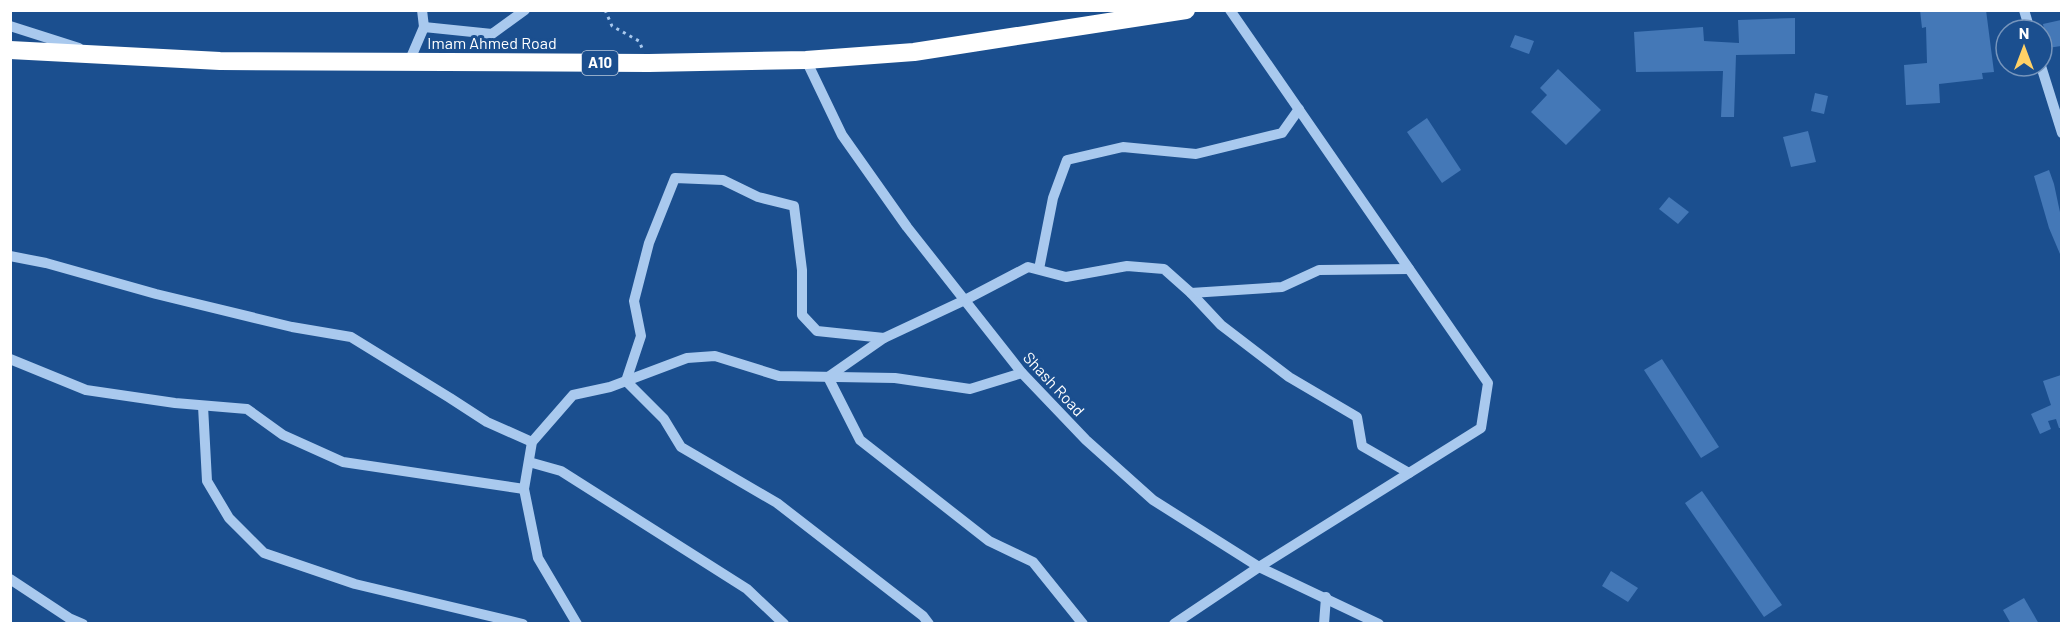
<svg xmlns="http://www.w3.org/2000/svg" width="2072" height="634" viewBox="0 0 2072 634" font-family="Barlow,sans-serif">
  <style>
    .building { fill: #4478b7 }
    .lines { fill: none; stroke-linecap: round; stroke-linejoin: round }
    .path { stroke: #a9c9ee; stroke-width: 3; stroke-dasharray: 3 4.5; stroke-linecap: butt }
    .minor { stroke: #a9c9ee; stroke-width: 10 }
    .highway { stroke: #fff; stroke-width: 18 }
    .labels { text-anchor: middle; stroke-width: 6; stroke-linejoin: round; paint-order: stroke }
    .shield { fill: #1b4f8f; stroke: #bbcadd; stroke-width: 1.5 }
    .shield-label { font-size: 15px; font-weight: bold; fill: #fff }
    .street-label { font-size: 16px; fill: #fff; stroke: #1b4f8f }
  </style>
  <rect width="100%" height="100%" fill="#1b4f8f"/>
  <!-- building -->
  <g class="building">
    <path d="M 1920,10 L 1986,10 L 1994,72 L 1982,73 L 1983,79 L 1939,84 L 1940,103 L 1906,105 L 1904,65 L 1927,63 L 1926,27 L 1922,28 Z"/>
    <path d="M 1795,18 L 1795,54 L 1736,55 L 1734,117 L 1721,117 L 1723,71 L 1636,72 L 1634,32 L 1703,27 L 1704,41 L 1739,43 L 1738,20 Z"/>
    <path d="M 2061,20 L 2061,46 L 2048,48 L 2043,24 Z"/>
    <path d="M 1515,35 L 1534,41 L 1529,54 L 1510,47 Z"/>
    <path d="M 1558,69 L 1601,110 L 1566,145 L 1531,112 L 1547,95 L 1540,88 Z"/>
    <path d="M 1815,93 L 1828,96 L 1824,114 L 1811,111 Z"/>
    <path d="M 1427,118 L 1461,170 L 1442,183 L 1407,132 Z"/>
    <path d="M 1808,131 L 1816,162 L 1791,167 L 1783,137 Z"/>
    <path d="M 2049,170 L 2054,184 L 2061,217 L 2060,254 L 2049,228 L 2034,176 Z"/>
    <path d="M 1669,197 L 1689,212 L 1678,224 L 1659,209 Z"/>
    <path d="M 1662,359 L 1719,447 L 1701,458 L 1644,370 Z"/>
    <path d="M 2061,375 L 2061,428 L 2059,428 L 2056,419 L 2048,421 L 2051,429 L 2040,434 L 2031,414 L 2051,405 L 2043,381 Z"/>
    <path d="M 1702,491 L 1782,605 L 1764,617 L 1685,503 Z"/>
    <path d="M 1611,571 L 1638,588 L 1628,602 L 1602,586 Z"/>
    <path d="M 2024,598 L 2039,624 L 2011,624 L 2003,610 Z"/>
  </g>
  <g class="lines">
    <!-- path -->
    <path class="path" d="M 605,10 L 612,26 L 639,41 L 642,48"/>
    <!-- minor -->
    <g class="minor">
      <path d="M 422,10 L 424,27"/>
      <path d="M 2024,10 L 2030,30"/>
      <path d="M 10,26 L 79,48"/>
      <path d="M 806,60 L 842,135 L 907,227 L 1022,373 L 1086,440 L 1153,500 L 1259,567 L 1379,624"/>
      <path d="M 409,62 L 424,27 L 492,34 L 525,10"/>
      <path d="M 2041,66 L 2062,133"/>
      <path d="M 10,256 L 46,263 L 156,294 L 292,327 L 351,337 L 450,398 L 487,422 L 532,442"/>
      <path d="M 1039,269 L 1053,198 L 1067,160 L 1123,147 L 1196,154 L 1282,133 L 1299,109"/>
      <path d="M 1191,293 L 1221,325 L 1289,377 L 1357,417 L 1362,446 L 1409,473"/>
      <path d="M 884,338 L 828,377 L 860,440 L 989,541 L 1033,562 L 1083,624"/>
      <path d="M 10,359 L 86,390 L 175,403 L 247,409 L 283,435 L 343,462 L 524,489"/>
      <path d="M 203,406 L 207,481 L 229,518 L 264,553 L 355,584 L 523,624"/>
      <path d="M 529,462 L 561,471 L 747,589 L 784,624"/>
      <path d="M 10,579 L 69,618 L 83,624"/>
      <path d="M 577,624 L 538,558 L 524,489 L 532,442 L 573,395 L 610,387 L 687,358 L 715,356 L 779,376 L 895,378 L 970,389 L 1022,373"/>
      <path d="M 929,624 L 923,616 L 777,503 L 681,447 L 664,419 L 626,381 L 641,336 L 634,301 L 649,243 L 675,178 L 723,180 L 758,197 L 794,206 L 802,270 L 802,315 L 817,331 L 884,338 L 965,300 L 1028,267 L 1066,277 L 1127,266 L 1164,269 L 1191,293 L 1282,287 L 1319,270 L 1409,269"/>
      <path d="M 1174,624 L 1259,567 L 1481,428 L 1488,383 L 1230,10"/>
      <path d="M 1324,624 L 1326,597"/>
    </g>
    <!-- highway -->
    <path class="highway" d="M 10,50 L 220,61 L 649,63 L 806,60 L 914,52 L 1186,10"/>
  </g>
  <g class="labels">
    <!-- shield labels -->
    <rect class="shield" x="582" y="51" width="36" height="24" rx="4.5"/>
    <g class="shield-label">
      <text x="600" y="68">A10</text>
    </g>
    <!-- street labels -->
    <g class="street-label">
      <text x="492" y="49">Imam Ahmed Road</text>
      <text transform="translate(1054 384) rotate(47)" y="6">Shash Road</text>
    </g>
  </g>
  <!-- border -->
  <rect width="2072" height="634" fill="none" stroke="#ffffff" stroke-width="24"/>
  <!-- north arrow -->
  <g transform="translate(2024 48)"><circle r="28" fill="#1b4f8f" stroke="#7695bc" stroke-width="1.5"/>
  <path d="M0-4.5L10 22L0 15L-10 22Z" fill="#ffd166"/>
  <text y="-9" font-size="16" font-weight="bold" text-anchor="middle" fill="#ffffff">N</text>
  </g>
</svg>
